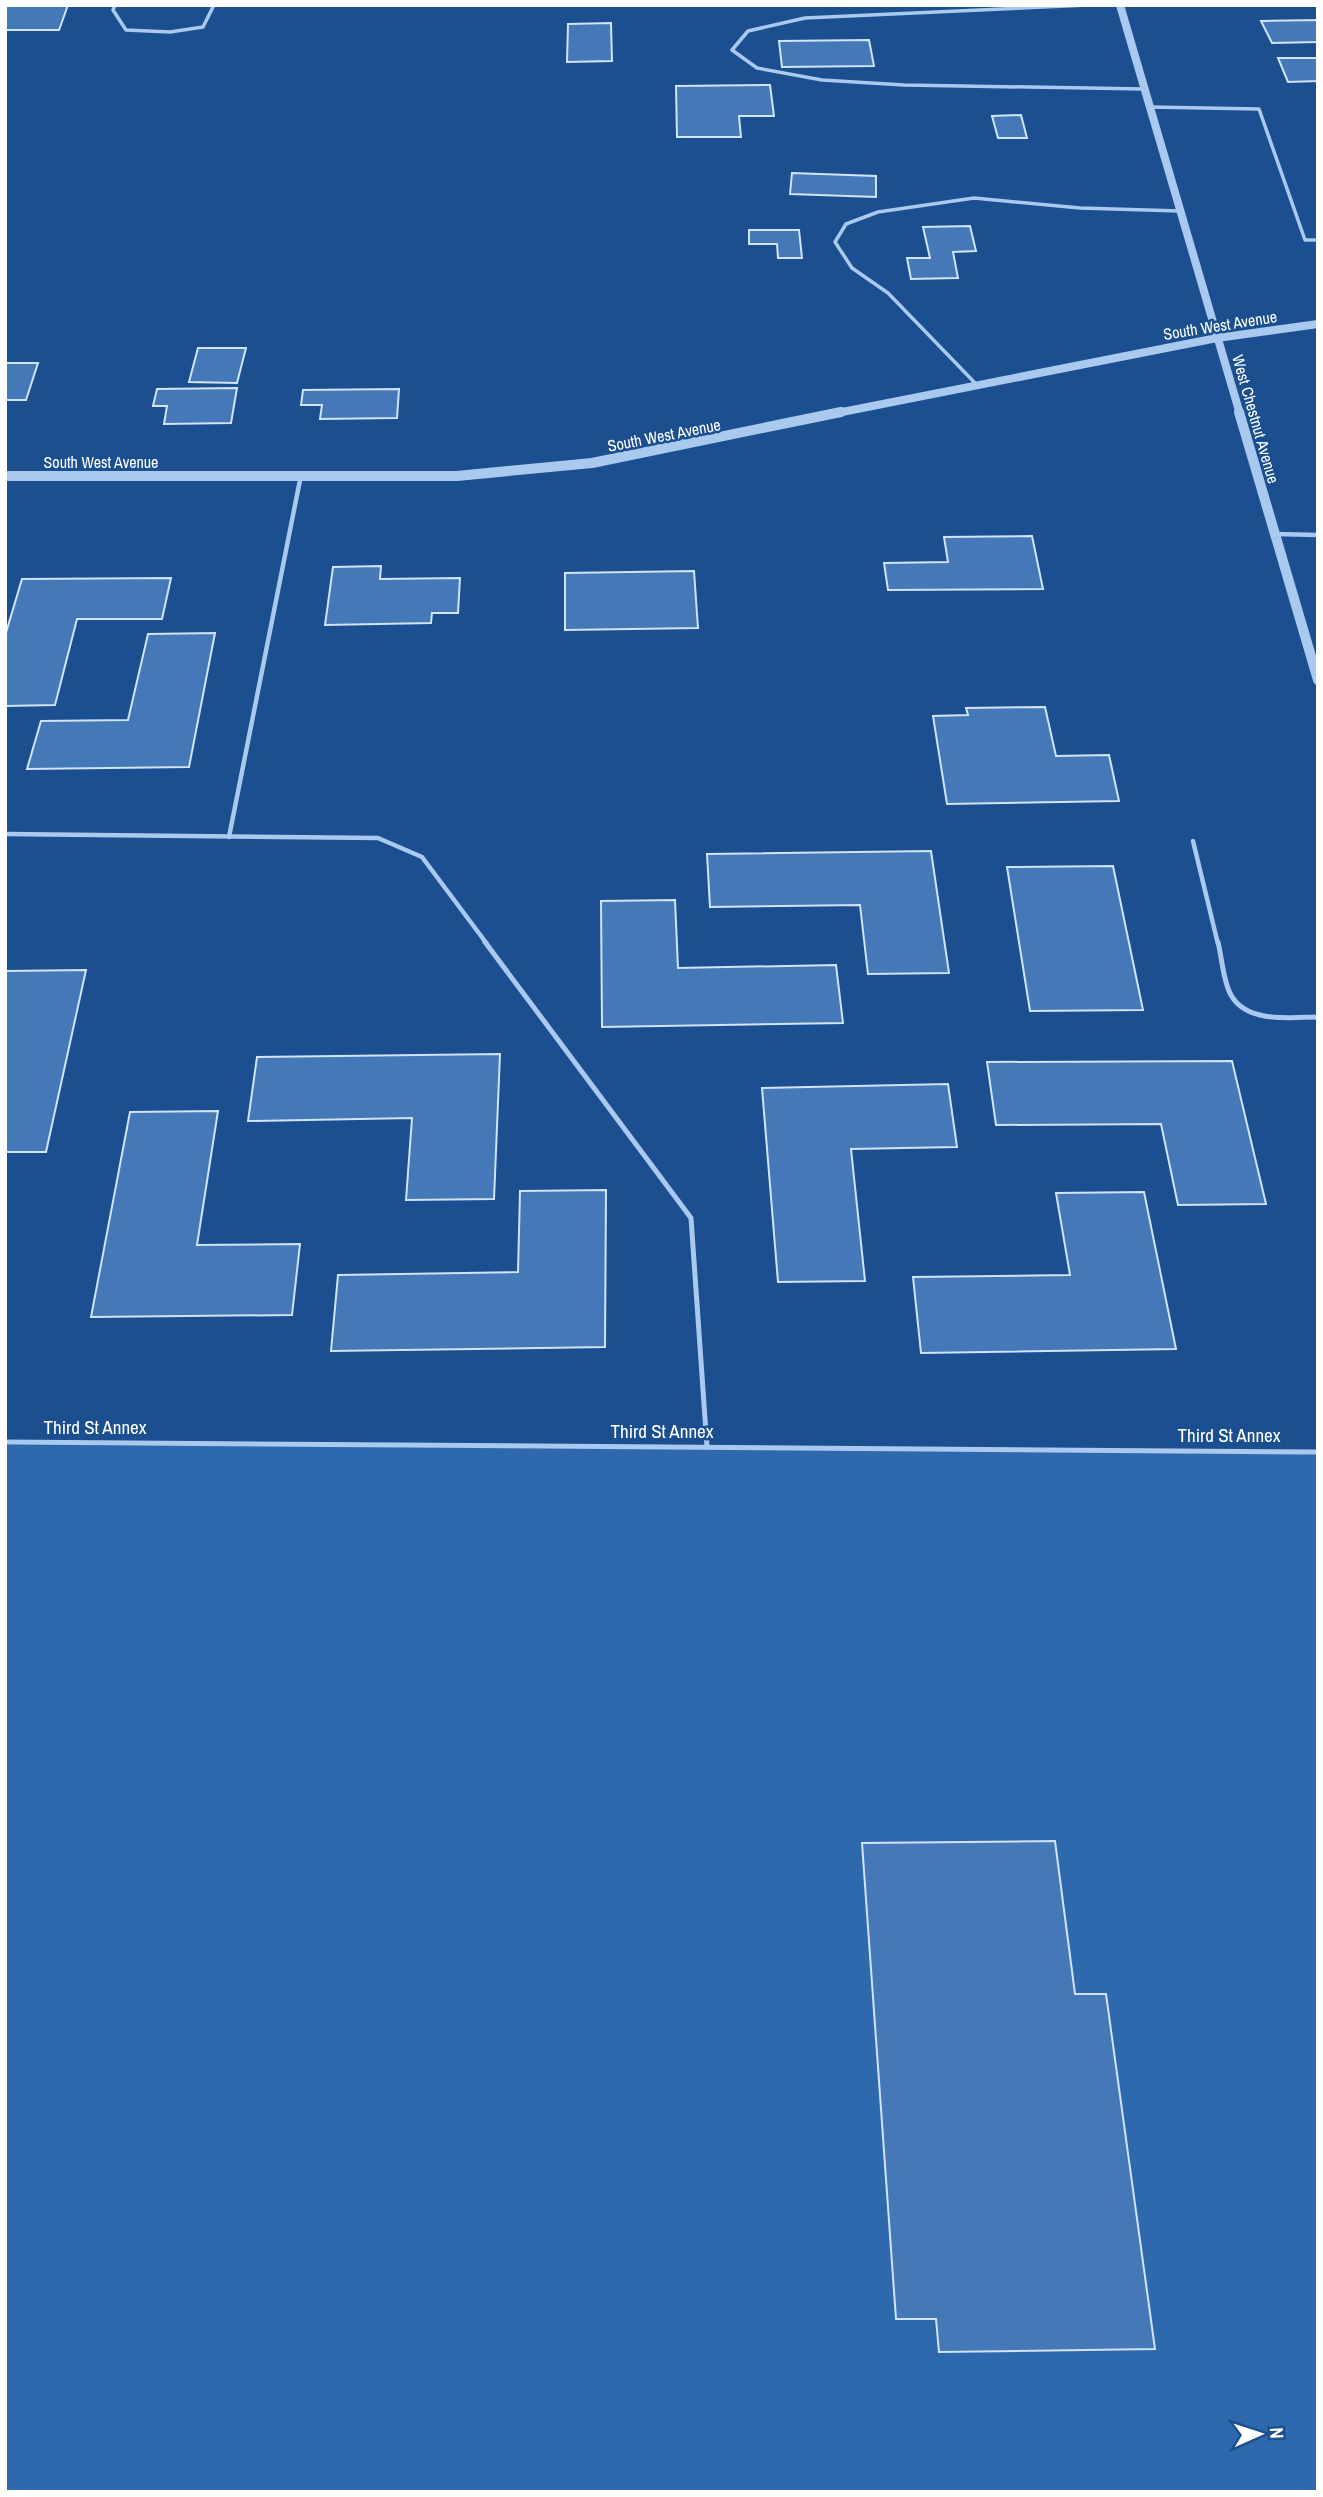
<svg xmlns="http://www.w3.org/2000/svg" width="1323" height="2497" viewBox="0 0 1323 2497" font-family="'Archivo Narrow',sans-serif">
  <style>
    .green { fill: #2e69ad }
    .building { fill: #4478b7; stroke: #cfe3fa; stroke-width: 2 }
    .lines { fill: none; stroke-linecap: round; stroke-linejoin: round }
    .service-far2 { stroke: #a9c9ee; stroke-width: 3.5 }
    .service-far1 { stroke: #a9c9ee; stroke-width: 4.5 }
    .service { stroke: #a9c9ee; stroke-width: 5 }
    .tertiary-far1 { stroke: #a9c9ee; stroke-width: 8 }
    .tertiary { stroke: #a9c9ee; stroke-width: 10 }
    .labels { text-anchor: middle; stroke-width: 5; stroke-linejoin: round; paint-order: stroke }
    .far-street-label { font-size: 16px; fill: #fff; stroke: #1b4f8f }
    .street-label { font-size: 19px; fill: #fff; stroke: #1b4f8f }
  </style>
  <rect width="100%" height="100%" fill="#1b4f8f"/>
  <!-- green -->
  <path class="green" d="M 5,1445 L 1318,1453 L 1318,2492 L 5,2492 Z"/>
  <!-- building -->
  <g class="building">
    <path d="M 5,5 L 68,5 L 59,30 L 5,30 Z"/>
    <path d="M 1318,20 L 1318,42 L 1272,43 L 1261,21 Z"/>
    <path d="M 611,23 L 612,61 L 567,62 L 568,24 Z"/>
    <path d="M 869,40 L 874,66 L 782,67 L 779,41 Z"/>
    <path d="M 1278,58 L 1318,58 L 1318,81 L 1288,82 Z"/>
    <path d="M 770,85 L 774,116 L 739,116 L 741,137 L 677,137 L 676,86 Z"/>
    <path d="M 1021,115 L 1027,138 L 998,138 L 992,116 Z"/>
    <path d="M 792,173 L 876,176 L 876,197 L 790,194 Z"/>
    <path d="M 970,226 L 976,251 L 953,252 L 958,278 L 911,279 L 907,258 L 930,258 L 923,227 Z"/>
    <path d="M 749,230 L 799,230 L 802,258 L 778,258 L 777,244 L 749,244 Z"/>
    <path d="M 198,348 L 246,348 L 237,383 L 189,382 Z"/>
    <path d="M 5,363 L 38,363 L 26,400 L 5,400 Z"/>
    <path d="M 237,388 L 231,423 L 164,424 L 167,406 L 153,406 L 157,389 Z"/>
    <path d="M 399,389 L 397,418 L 320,419 L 322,405 L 301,405 L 303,390 Z"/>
    <path d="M 1032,536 L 1043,589 L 888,590 L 884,563 L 948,562 L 944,537 Z"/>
    <path d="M 381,566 L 380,579 L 460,578 L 458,613 L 432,613 L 431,623 L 325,625 L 333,567 Z"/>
    <path d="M 694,571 L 698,628 L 565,630 L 565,573 Z"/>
    <path d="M 171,578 L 162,619 L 77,619 L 55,705 L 5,706 L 5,636 L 22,579 Z"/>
    <path d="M 215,633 L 189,767 L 27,769 L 41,721 L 128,720 L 148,634 Z"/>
    <path d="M 1045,707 L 1056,756 L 1109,755 L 1119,801 L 947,804 L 933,716 L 968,715 L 966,708 Z"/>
    <path d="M 931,851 L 949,973 L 868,974 L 860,905 L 710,907 L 707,854 Z"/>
    <path d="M 1113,866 L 1143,1010 L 1030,1011 L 1007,867 Z"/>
    <path d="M 675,900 L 678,968 L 836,965 L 843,1023 L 602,1027 L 601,901 Z"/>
    <path d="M 86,970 L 46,1152 L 5,1152 L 5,971 Z"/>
    <path d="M 500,1054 L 494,1199 L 406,1200 L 412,1118 L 248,1121 L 257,1057 Z"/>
    <path d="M 1232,1061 L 1266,1204 L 1178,1205 L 1161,1124 L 996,1125 L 987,1062 Z"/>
    <path d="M 948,1084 L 957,1147 L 851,1149 L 865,1281 L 778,1282 L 762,1088 Z"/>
    <path d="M 218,1111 L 197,1245 L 300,1244 L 292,1315 L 91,1317 L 130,1112 Z"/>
    <path d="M 606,1190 L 605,1347 L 331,1351 L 338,1275 L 518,1272 L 520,1191 Z"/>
    <path d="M 1144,1192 L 1176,1349 L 921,1353 L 913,1277 L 1070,1275 L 1056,1193 Z"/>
    <path d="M 1055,1841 L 1075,1994 L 1106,1994 L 1155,2349 L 939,2352 L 936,2319 L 896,2319 L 862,1843 Z"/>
  </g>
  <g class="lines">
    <!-- service-far2 -->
    <g class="service-far2">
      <path d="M 115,5 L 113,10 L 126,30 L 170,32 L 203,27 L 214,5"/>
      <path d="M 1088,5 L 805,18 L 748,31 L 732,50 L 757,68 L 822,80 L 904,85 L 1144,89"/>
      <path d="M 1149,107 L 1259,109 L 1305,240 L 1318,240"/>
      <path d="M 976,384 L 888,293 L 852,268 L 835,242 L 846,224 L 878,212 L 974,198 L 1080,208 L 1180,211"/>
    </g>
    <!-- service-far1 -->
    <g class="service-far1">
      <path d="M 1275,534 L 1318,535"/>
      <path d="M 5,834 L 378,838 L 422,857 L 487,944"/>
      <path d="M 229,837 L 301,475"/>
      <path d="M 1193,841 L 1218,944"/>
    </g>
    <!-- service -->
    <g class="service">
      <path d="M 485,942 L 691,1218 L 707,1447"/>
      <path d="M 1218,942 C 1222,958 1223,981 1231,995 C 1247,1024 1292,1017 1318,1017"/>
      <path d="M 5,1442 L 1318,1452"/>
    </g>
    <!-- tertiary-far1 -->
    <g class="tertiary-far1">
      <path d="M 1120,5 L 1240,414"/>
      <path d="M 832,414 L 1217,338 L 1318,324"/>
    </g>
    <!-- tertiary -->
    <g class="tertiary">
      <path d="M 1239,412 L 1318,680"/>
      <path d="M 5,476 L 457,476 L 592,463 L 841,412"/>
    </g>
  </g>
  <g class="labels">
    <!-- far-street labels -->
    <g class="far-street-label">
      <text transform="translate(1220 325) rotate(-9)" y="6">South West Avenue</text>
      <text transform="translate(1256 419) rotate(74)" y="6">West Chestnut Avenue</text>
      <text transform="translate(664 435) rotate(-11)" y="6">South West Avenue</text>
      <text x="101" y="468">South West Avenue</text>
    </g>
    <!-- street labels -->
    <g class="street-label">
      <text x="95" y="1434">Third St Annex</text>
      <text x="662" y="1438">Third St Annex</text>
      <text x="1229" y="1442">Third St Annex</text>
    </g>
  </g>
  <!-- border -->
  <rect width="1323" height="2497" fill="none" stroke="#ffffff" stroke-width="14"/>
  <!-- north arrow -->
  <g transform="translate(1260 2434) rotate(87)" stroke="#1b4f8f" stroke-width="5" paint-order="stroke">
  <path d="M0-5L12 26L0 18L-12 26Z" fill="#ffffff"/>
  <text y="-10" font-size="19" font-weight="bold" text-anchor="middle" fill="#ffffff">N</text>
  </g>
</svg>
